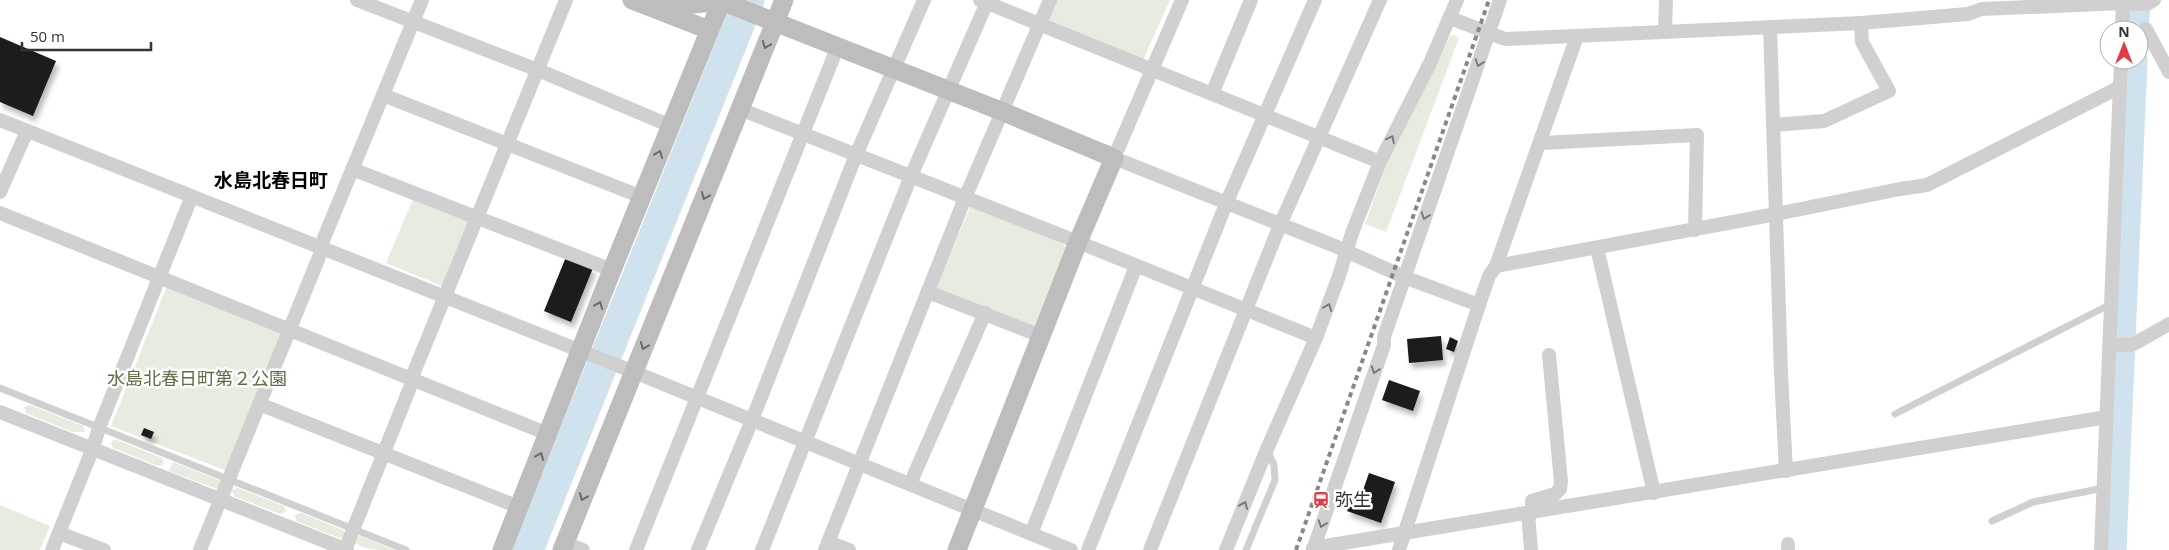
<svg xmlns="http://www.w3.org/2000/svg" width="2169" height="550" viewBox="0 0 2169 550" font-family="'Open Sans','Noto Sans JP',sans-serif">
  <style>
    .green { fill: #e6ecdf }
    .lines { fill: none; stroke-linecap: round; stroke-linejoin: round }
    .stream { stroke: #cfe2ee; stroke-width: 5 }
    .river { stroke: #cfe2ee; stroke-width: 31 }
    .building { fill: #1a1a1a; filter: url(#shadow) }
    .lane { stroke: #d0d0d0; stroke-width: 7 }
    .street { stroke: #d0d0d0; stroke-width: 14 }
    .secondary { stroke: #bdbdbd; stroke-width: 19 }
    .rail { stroke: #888; stroke-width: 4; stroke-dasharray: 5 4; stroke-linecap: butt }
    .oneway { stroke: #6a6a6a }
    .oneway2 { stroke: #7a7a7a }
    .labels { text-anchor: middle; stroke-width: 5; stroke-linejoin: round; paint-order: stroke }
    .park-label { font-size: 18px; fill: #56703f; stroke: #fff }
    .poi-label { font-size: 18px; fill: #333; stroke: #fff; text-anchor: start }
    .neighbourhood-label { font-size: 19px; font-weight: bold; fill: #000; stroke: #fff }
  </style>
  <defs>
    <filter id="shadow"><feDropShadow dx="3" dy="5.5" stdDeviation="2.5" flood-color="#0004"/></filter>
  </defs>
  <rect width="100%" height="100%" fill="#fff"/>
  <!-- green -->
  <g class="green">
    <path d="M 1057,0 L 1170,0 L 1143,60 L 1047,20 Z"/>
    <path d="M 1454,35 L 1459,38 L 1386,232 L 1365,224 L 1385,169 L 1450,36 Z"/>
    <path d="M 414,197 L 470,219 L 442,286 L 386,263 Z"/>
    <path d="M 971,205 L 1063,244 L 1066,248 L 1034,327 L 936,288 Z"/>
    <path d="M 167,286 L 283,331 L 227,471 L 111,426 Z"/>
    <path d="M 30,405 L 83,426 L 85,432 L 72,432 L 26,413 L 24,407 Z"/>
    <path d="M 113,440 L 117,440 L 162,458 L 164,464 L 158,466 L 113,448 L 111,444 Z"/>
    <path d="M 173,462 L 219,480 L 222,483 L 220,488 L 217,489 L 169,471 Z"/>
    <path d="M 238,488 L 284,506 L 286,512 L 280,514 L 234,496 L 232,490 Z"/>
    <path d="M 0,505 L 50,526 L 40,550 L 0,550 Z"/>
    <path d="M 301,513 L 343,530 L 346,533 L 342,538 L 339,538 L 296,521 L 295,515 Z"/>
    <path d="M 360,536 L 395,550 C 381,550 365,550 355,543 L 357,537 Z"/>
  </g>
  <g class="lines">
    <!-- stream -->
    <path class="stream" d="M 538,550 L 759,0"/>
    <!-- river -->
    <g class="river">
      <path d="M 2133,30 L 2135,0"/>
      <path d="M 528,550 L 749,0"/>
      <path d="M 2111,550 L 2132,60"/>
    </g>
  </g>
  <!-- building -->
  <g class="building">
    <path d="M 0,37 L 56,61 L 33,116 L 0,102 Z"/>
    <path d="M 566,257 L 593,268 L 571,322 L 544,311 Z"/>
    <path d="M 1441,336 L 1443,360 L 1409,363 L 1407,339 Z"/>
    <path d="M 1450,337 L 1458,341 L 1454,352 L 1446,349 Z"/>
    <path d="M 1389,380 L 1420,391 L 1413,411 L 1382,400 Z"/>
    <path d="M 144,428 L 154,432 L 151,439 L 141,435 Z"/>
    <path d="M 1369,473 L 1395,482 L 1381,523 L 1347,511 L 1353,494 L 1361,496 Z"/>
  </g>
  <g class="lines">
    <!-- lane -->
    <g class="lane">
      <path d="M 0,388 L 406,550"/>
      <path d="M 1895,414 L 2111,304"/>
      <path d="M 1992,521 L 2033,502 L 2104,488"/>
      <path d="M 1246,550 L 1275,480 L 1274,465 L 1267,449"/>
    </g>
    <!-- street -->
    <g class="street">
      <path d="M 357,0 L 538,70 L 671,126"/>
      <path d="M 980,0 L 1380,162"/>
      <path d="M 1182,0 L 1114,158 L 1335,246 L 1404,277 L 1479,305"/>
      <path d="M 1450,18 L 1505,39 L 1861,23 L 1968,14 L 1982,9 L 2123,3 L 2147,4 L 2154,0"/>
      <path d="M 1770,27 L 1781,373 L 1786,471"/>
      <path d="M 2146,29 L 2169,72"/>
      <path d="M 2122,30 L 2123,0"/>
      <path d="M 1665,31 L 1666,0"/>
      <path d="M 1212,94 L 1251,0"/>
      <path d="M 383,95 L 642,197"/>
      <path d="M 740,109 L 1078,242 L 1316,338"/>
      <path d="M 0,120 L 634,372 L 1071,550"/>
      <path d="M 1773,125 L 1824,121 L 1889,91 L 1862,42 L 1861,23"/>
      <path d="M 1541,143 L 1697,135 L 1695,230"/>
      <path d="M 352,169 L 612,270"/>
      <path d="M 0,192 L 27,131"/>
      <path d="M 0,213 L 548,434"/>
      <path d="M 1597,248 L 1654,493"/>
      <path d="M 1496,266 L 1776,214 L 1900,189 L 1927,185 L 2120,87"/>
      <path d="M 928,292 L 1041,336"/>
      <path d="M 2110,344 L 2132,345 L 2169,324"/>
      <path d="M 259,404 L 519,507"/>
      <path d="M 0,412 L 347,550"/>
      <path d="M 910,484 L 985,313"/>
      <path d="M 1528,513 L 1531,550"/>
      <path d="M 1532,513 L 1532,501 L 1555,494 L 1560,489 L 1561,481 L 1549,355"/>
      <path d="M 59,533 L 104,550"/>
      <path d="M 1031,534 L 1136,266"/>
      <path d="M 828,542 L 849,550"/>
      <path d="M 565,543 L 583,550"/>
      <path d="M 1788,544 L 1788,550"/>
      <path d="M 1313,548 L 2107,417"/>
      <path d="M 52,550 L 93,448 L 99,428 L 191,198"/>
      <path d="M 200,550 L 319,257 L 324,238 L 422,0"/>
      <path d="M 345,550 L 411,385 L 414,372 L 566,0"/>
      <path d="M 636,550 L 838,46"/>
      <path d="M 698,550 L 752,420 L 856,155 L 924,0"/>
      <path d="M 762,550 L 911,176 L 988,0"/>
      <path d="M 825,550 L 965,198 L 1050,0"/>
      <path d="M 1088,550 L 1226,204 L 1315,0"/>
      <path d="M 1150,550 L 1280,225 L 1380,0"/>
      <path d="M 1226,550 L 1267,449 L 1316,338 L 1339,276 L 1352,233 L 1380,162 L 1430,63 L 1457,0"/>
      <path d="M 1313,550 L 1384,345 L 1384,337 L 1500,0"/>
      <path d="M 1399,550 L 1479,305 L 1489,276 L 1496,266 L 1577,36"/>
      <path d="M 2101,550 L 2121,60"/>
    </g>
    <!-- secondary -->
    <g class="secondary">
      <path d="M 632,0 L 709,30"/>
      <path d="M 663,0 L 693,4 L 722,1"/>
      <path d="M 719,0 L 1001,111 L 1114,158 L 1078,242 L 957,550"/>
      <path d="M 502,550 L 612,270 L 722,0"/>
      <path d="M 562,550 L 784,0"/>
    </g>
    <!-- rail -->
    <path class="rail" d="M 1296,550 L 1489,0"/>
  </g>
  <!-- one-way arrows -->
  <defs><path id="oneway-chevron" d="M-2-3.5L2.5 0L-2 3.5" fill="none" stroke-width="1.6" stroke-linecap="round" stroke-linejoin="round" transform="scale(1.25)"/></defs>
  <g class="oneway">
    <use href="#oneway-chevron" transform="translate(766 45) rotate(112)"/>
    <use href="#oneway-chevron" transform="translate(659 154) rotate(-68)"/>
    <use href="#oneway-chevron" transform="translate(705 196) rotate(112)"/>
    <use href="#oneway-chevron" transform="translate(599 305) rotate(-68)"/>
    <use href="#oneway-chevron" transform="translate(644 346) rotate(112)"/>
    <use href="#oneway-chevron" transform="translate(540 456) rotate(-68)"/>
    <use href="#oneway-chevron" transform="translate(583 497) rotate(112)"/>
  </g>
  <g class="oneway2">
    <use href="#oneway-chevron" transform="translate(1479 63) rotate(109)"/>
    <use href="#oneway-chevron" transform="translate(1391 139) rotate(-64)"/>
    <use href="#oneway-chevron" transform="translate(1425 216) rotate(109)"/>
    <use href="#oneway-chevron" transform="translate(1328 307) rotate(-69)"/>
    <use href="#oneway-chevron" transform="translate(1375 370) rotate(109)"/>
    <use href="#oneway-chevron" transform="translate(1244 505) rotate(-68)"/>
    <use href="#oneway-chevron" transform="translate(1322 524) rotate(109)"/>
  </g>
  <!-- icons -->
  <defs>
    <g id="station-bare" transform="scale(1.35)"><path d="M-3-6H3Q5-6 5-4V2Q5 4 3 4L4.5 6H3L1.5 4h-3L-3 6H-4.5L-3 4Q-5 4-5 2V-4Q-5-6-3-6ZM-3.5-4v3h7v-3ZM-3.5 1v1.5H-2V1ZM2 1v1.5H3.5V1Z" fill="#e63946" stroke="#fff" stroke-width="2.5" paint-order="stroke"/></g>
  </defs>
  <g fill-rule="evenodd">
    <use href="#station-bare" x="1321" y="500"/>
  </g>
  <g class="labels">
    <!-- park labels -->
    <g class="park-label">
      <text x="197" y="385">水島北春日町第２公園</text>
    </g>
    <!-- poi labels -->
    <g class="poi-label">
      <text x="1335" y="506">弥生</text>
    </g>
    <!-- neighbourhood labels -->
    <g class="neighbourhood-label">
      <text x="271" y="187">水島北春日町</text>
    </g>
  </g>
  <!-- north arrow -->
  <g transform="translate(2124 45)"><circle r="24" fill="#ffffff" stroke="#adadad"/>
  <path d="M0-4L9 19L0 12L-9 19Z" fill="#e63946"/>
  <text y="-8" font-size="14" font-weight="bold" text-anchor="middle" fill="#333333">N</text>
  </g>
  <!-- scale -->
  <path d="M22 42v8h129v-8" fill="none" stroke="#333333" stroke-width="2.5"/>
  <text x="30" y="42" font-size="15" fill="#333333" stroke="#ffffff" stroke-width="4" paint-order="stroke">50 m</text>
</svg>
